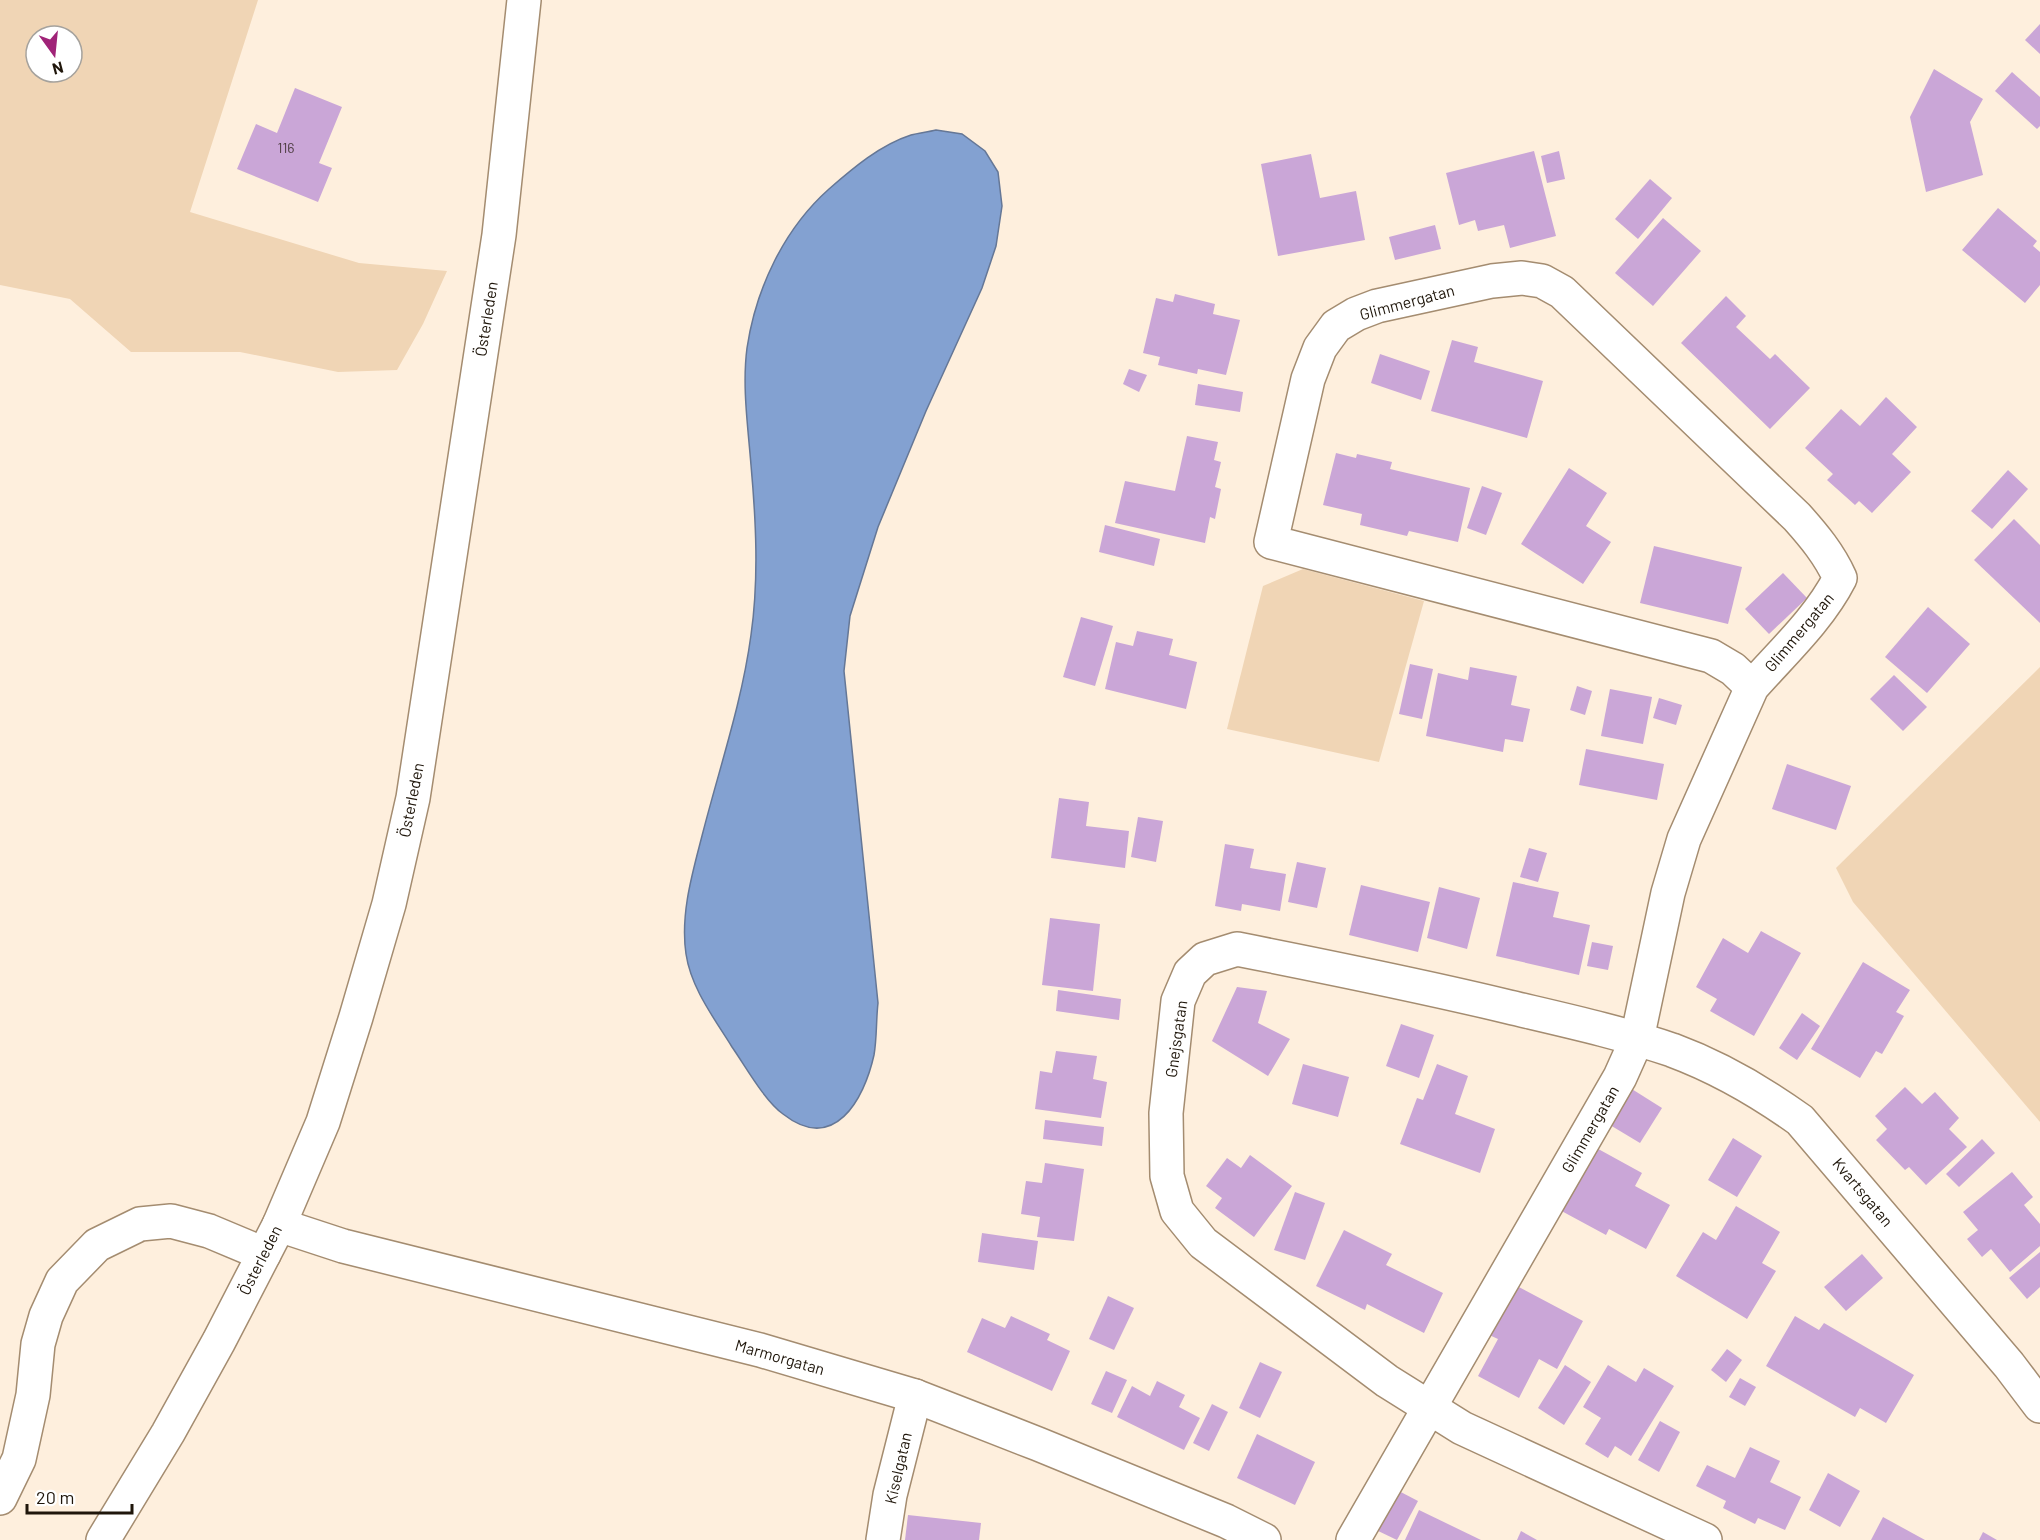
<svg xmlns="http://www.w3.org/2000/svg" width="2040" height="1540" viewBox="0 0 2040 1540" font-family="Barlow,sans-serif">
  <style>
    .green { fill: #f0d5b5; fill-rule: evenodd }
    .water { fill: #83a1d1; stroke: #657796; stroke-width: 1.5 }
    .building { fill: #caa6d7 }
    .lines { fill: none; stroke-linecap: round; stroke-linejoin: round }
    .minor-casing { stroke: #a48c70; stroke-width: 36 }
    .major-casing { stroke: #a48c70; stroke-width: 36 }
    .minor { stroke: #fff; stroke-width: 33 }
    .major { stroke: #fff; stroke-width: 33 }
    .labels { text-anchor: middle; stroke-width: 4.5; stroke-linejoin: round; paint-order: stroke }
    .number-label { font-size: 14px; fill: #4a3a3e }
    .street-label { font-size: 16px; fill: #1f160b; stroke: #fff }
  </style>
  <rect width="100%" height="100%" fill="#feefdd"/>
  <!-- green -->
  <g class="green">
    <path d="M 0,0 L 258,0 L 190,212 L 359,263 L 447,271 L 423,324 L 397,370 L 338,372 L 240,352 L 131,352 L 70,299 L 0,285 ZM 36,36 L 72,36 L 72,72 L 36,72 Z"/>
    <path d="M 1303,569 L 1424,601 L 1379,762 L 1227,729 L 1263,586 Z"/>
    <path d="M 2040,667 L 2040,1122 L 1853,902 L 1836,868 Z"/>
  </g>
  <!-- water -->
  <path class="water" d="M 936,130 L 962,134 L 985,151 L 998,172 L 1002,206 L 996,246 L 982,288 L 926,411 L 878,527 L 850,616 L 844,671 L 878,1003 C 876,1020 877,1038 874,1055 C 864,1100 834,1154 783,1114 C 764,1100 746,1067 732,1047 C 714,1018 691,988 686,954 C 680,913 693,871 703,832 C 720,766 742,702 751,635 C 759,579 756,521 751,465 C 748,427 742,386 747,348 C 756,288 784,229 829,189 C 853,168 880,145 911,135 C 919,133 928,132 936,130 Z"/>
  <!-- building -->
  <g class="building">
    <path d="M 2040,24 L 2040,54 L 2025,40 Z"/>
    <path d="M 1934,69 L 1983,99 L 1970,122 L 1983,175 L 1926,192 L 1910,117 Z"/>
    <path d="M 2012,72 L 2040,97 L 2040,126 L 2037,129 L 1995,91 Z"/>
    <path d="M 295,88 L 342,107 L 319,163 L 332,168 L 318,202 L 237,169 L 256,124 L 277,133 Z"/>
    <path d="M 1534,151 L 1556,236 L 1510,248 L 1504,225 L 1478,231 L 1475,220 L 1459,225 L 1446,173 Z"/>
    <path d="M 1559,151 L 1565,179 L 1547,183 L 1541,156 Z"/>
    <path d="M 1311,154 L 1320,198 L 1356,191 L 1365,240 L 1278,256 L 1261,164 Z"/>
    <path d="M 1650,179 L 1672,198 L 1638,239 L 1615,219 Z"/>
    <path d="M 1998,208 L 2037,241 L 2033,246 L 2040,252 L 2040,285 L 2025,303 L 1962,250 Z"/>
    <path d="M 1663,218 L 1701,251 L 1653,306 L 1615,273 Z"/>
    <path d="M 1435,225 L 1441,249 L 1395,260 L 1389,237 Z"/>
    <path d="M 1175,294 L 1215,304 L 1213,314 L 1240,320 L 1226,375 L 1198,369 L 1197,374 L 1158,365 L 1160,357 L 1143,353 L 1156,298 L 1173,302 Z"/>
    <path d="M 1726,296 L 1746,316 L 1736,327 L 1770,359 L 1775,354 L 1810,388 L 1770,429 L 1681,343 Z"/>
    <path d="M 1452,340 L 1478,347 L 1474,362 L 1543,381 L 1527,438 L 1431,411 Z"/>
    <path d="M 1380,354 L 1430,371 L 1421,400 L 1371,383 Z"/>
    <path d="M 1129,369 L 1147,375 L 1139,392 L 1123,384 Z"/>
    <path d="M 1198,384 L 1243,392 L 1240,412 L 1195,405 Z"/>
    <path d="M 1886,397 L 1917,427 L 1892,454 L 1911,472 L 1872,513 L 1859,501 L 1855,505 L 1827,480 L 1833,474 L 1805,448 L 1841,409 L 1860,426 Z"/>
    <path d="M 1187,436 L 1218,442 L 1214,460 L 1221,462 L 1215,487 L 1221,489 L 1215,519 L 1210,517 L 1205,543 L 1115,523 L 1125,481 L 1175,491 Z"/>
    <path d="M 1336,453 L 1356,458 L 1357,454 L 1392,462 L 1390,469 L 1470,488 L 1458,542 L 1409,531 L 1407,536 L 1360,525 L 1362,514 L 1323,505 Z"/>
    <path d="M 1569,468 L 1607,493 L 1586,526 L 1611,542 L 1583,584 L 1521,544 Z"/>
    <path d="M 2008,470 L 2028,489 L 1992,529 L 1971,511 Z"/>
    <path d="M 1482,486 L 1502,493 L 1486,535 L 1467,528 Z"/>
    <path d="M 2014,519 L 2040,545 L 2040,623 L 1974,560 Z"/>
    <path d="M 1105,525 L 1160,539 L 1154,566 L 1099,552 Z"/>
    <path d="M 1654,546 L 1742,567 L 1728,624 L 1640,603 Z"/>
    <path d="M 1783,573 L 1807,598 L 1769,634 L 1745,609 Z"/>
    <path d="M 1928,607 L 1970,644 L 1927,693 L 1885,657 Z"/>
    <path d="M 1081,617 L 1113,626 L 1095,686 L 1063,677 Z"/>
    <path d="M 1137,631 L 1173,639 L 1169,655 L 1197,662 L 1186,709 L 1105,689 L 1116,642 L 1133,646 Z"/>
    <path d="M 1410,664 L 1433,669 L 1422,719 L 1399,714 Z"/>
    <path d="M 1470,667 L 1517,676 L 1511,705 L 1530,709 L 1523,742 L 1505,739 L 1503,752 L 1426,736 L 1438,673 L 1468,680 Z"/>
    <path d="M 1894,675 L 1927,707 L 1903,731 L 1870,699 Z"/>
    <path d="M 1577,686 L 1592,691 L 1585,715 L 1570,710 Z"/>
    <path d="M 1610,689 L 1652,697 L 1643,744 L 1601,736 Z"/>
    <path d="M 1659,698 L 1682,705 L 1676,725 L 1653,718 Z"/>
    <path d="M 1586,749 L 1664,764 L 1657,800 L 1579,785 Z"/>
    <path d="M 1787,764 L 1851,786 L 1836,830 L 1772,809 Z"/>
    <path d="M 1059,798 L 1089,802 L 1086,826 L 1129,831 L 1125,868 L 1051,858 Z"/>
    <path d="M 1138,817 L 1163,821 L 1156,862 L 1131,857 Z"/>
    <path d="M 1225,844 L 1254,849 L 1250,868 L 1286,874 L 1280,911 L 1242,904 L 1241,911 L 1215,906 Z"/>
    <path d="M 1529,848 L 1547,853 L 1538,882 L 1520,877 Z"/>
    <path d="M 1297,862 L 1326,868 L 1317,908 L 1288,902 Z"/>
    <path d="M 1513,882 L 1559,892 L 1553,917 L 1590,925 L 1579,975 L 1496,956 Z"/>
    <path d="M 1361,885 L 1430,902 L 1418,952 L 1349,935 Z"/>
    <path d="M 1439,887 L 1480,898 L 1467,949 L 1427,938 Z"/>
    <path d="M 1050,918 L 1100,924 L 1093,991 L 1042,985 Z"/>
    <path d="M 1761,931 L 1801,953 L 1754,1036 L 1710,1011 L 1717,999 L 1696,987 L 1723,938 L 1748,953 Z"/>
    <path d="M 1592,942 L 1613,946 L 1608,970 L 1587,966 Z"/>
    <path d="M 1863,962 L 1910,990 L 1896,1012 L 1904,1016 L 1882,1054 L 1876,1051 L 1860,1078 L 1811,1049 Z"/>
    <path d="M 1237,987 L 1267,991 L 1258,1023 L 1290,1039 L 1268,1076 L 1212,1041 Z"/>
    <path d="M 1058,990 L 1121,999 L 1119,1020 L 1056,1011 Z"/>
    <path d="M 1802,1013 L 1820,1026 L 1797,1060 L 1779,1048 Z"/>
    <path d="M 1401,1024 L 1434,1035 L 1419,1078 L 1386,1066 Z"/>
    <path d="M 1056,1051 L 1097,1056 L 1093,1079 L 1107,1082 L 1101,1118 L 1035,1109 L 1040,1071 L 1052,1073 Z"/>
    <path d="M 1303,1064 L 1349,1077 L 1338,1117 L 1292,1104 Z"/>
    <path d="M 1437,1064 L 1468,1076 L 1455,1114 L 1495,1129 L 1480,1173 L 1400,1144 L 1417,1098 L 1423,1100 Z"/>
    <path d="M 1627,1086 L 1662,1108 L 1640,1143 L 1605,1122 Z"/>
    <path d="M 1905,1087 L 1922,1104 L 1935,1092 L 1959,1118 L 1949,1129 L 1967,1147 L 1926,1185 L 1909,1167 L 1905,1170 L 1876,1140 L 1887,1129 L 1875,1116 Z"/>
    <path d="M 1045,1120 L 1104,1127 L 1102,1146 L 1043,1139 Z"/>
    <path d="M 1733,1138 L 1762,1156 L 1737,1197 L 1708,1180 Z"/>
    <path d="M 1982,1139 L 1995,1153 L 1959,1187 L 1946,1174 Z"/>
    <path d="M 1591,1145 L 1642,1173 L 1635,1186 L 1670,1205 L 1646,1249 L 1609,1229 L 1606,1235 L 1556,1208 Z"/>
    <path d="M 1250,1155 L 1292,1186 L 1254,1237 L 1215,1208 L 1222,1198 L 1206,1186 L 1227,1158 L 1241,1168 Z"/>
    <path d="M 1045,1163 L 1084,1169 L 1074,1241 L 1037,1237 L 1040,1217 L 1021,1214 L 1026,1181 L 1042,1183 Z"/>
    <path d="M 2012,1172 L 2033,1197 L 2024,1205 L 2040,1224 L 2040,1246 L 2010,1272 L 1991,1249 L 1982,1257 L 1967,1239 L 1978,1230 L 1963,1212 Z"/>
    <path d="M 1295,1192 L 1325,1203 L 1305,1260 L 1274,1250 Z"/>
    <path d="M 1736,1206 L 1780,1232 L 1762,1263 L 1776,1271 L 1747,1319 L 1676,1276 L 1703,1232 L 1716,1240 Z"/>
    <path d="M 1344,1230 L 1392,1254 L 1386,1265 L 1443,1293 L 1424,1333 L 1367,1304 L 1365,1310 L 1316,1286 Z"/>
    <path d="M 982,1233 L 1038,1241 L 1034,1270 L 978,1262 Z"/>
    <path d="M 2040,1252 L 2040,1287 L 2027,1299 L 2009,1278 Z"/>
    <path d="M 1862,1254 L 1883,1278 L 1846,1311 L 1824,1287 Z"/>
    <path d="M 1513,1284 L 1583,1321 L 1557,1369 L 1539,1359 L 1519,1398 L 1478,1376 L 1498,1339 L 1487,1334 Z"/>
    <path d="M 1108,1296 L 1134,1308 L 1114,1350 L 1089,1339 Z"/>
    <path d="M 1011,1316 L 1050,1334 L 1047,1340 L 1070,1351 L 1052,1391 L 967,1352 L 982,1318 L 1005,1328 Z"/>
    <path d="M 1795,1316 L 1819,1330 L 1824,1323 L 1914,1375 L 1886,1423 L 1860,1408 L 1855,1417 L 1766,1366 Z"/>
    <path d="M 1727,1349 L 1742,1360 L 1726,1382 L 1711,1370 Z"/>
    <path d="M 1260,1362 L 1282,1372 L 1260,1418 L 1239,1408 Z"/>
    <path d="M 1565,1365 L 1591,1382 L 1564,1425 L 1538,1408 Z"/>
    <path d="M 1608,1365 L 1636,1382 L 1644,1368 L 1674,1386 L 1631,1456 L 1615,1446 L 1608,1458 L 1585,1444 L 1601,1418 L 1583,1407 Z"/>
    <path d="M 1106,1371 L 1127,1380 L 1112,1413 L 1091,1404 Z"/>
    <path d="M 1740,1378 L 1756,1387 L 1745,1406 L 1729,1397 Z"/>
    <path d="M 1157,1381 L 1185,1395 L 1179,1407 L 1200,1418 L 1184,1450 L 1117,1417 L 1132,1386 L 1150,1396 Z"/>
    <path d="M 1212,1404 L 1228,1412 L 1209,1451 L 1193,1443 Z"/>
    <path d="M 1660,1421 L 1680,1432 L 1659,1472 L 1638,1460 Z"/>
    <path d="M 1257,1434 L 1315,1462 L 1295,1505 L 1237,1478 Z"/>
    <path d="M 1750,1447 L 1780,1461 L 1770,1482 L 1801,1497 L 1785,1530 L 1758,1518 L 1755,1524 L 1723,1508 L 1726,1501 L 1696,1486 L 1707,1465 L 1735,1478 Z"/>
    <path d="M 1828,1473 L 1860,1491 L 1840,1527 L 1809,1510 Z"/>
    <path d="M 1395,1489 L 1418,1501 L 1397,1540 L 1374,1529 Z"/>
    <path d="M 1419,1510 L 1481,1540 L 1405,1540 Z"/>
    <path d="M 908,1515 L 981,1523 L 979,1540 L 905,1540 Z"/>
    <path d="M 1883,1517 L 1925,1540 L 1871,1540 Z"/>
    <path d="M 1521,1531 L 1537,1540 L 1517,1540 Z"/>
    <path d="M 1983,1532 L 1997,1540 L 1979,1540 Z"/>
  </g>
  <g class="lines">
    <!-- minor casing -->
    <g class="minor-casing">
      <g id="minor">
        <path d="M 279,1225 L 343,1246 L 760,1350 L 915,1396 L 1038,1444 L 1226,1521 L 1264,1540"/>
        <path d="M 0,1498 L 19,1459 L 33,1395 L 38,1344 L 46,1316 L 62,1281 L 97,1245 L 140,1224 L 171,1221 L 209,1231 L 264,1254"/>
        <path d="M 883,1540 L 890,1495 L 915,1396"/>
        <path d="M 1353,1540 L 1620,1077 L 1637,1039 L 1668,893 L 1684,839 L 1752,687 L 1733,669 L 1711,656 L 1271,542 L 1308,379 L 1320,348 L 1336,326 L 1356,314 L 1377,306 L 1492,281 L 1522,278 L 1542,281 L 1562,292 L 1797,517 C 1814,536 1829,554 1840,578 C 1819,619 1783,652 1752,687"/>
        <path d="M 1705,1540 L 1462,1428 L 1387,1381 L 1203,1243 L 1177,1211 L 1167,1176 L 1166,1113 L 1178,1001 L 1190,973 L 1205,959 L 1237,949 C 1328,967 1419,985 1509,1007 C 1564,1020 1619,1032 1672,1050 C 1718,1067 1761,1092 1800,1120 L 2009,1365 L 2040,1406"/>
      </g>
    </g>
    <!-- major casing -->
    <g class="major-casing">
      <path id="major" d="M 103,1540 L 168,1433 L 219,1341 L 279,1225 L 323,1122 L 356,1017 L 389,904 L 413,798 L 499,235 L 524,0"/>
    </g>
    <!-- minor -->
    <use href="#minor" class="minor"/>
    <!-- major -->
    <use href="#major" class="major"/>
  </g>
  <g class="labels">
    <!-- number labels -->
    <g class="number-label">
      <text x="286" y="153">116</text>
    </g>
    <!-- street labels -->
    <g class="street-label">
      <text transform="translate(1407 302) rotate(-15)" y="6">Glimmergatan</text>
      <text transform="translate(486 319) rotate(-81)" y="6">Österleden</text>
      <text transform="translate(1799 632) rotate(-50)" y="6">Glimmergatan</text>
      <text transform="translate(411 800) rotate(-79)" y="6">Österleden</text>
      <text transform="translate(1176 1039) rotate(-82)" y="6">Gnejsgatan</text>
      <text transform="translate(1590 1129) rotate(-60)" y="6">Glimmergatan</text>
      <text transform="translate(1863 1192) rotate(50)" y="6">Kvartsgatan</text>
      <text transform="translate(260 1260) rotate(-63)" y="6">Österleden</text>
      <text transform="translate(780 1357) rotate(16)" y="6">Marmorgatan</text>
      <text transform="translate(898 1468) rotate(-77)" y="6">Kiselgatan</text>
    </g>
  </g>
  <!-- north arrow -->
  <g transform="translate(54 54) rotate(165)"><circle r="28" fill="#ffffff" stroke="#a5a29d" stroke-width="1.5"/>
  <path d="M0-4.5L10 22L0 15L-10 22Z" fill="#a02378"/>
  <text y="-9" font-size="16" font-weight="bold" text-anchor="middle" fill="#1f160b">N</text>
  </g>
  <!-- scale -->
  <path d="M27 1504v9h105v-9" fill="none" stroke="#1f160b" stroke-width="3"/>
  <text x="36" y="1504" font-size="18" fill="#1f160b" stroke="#ffffff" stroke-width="4.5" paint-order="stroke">20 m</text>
</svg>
